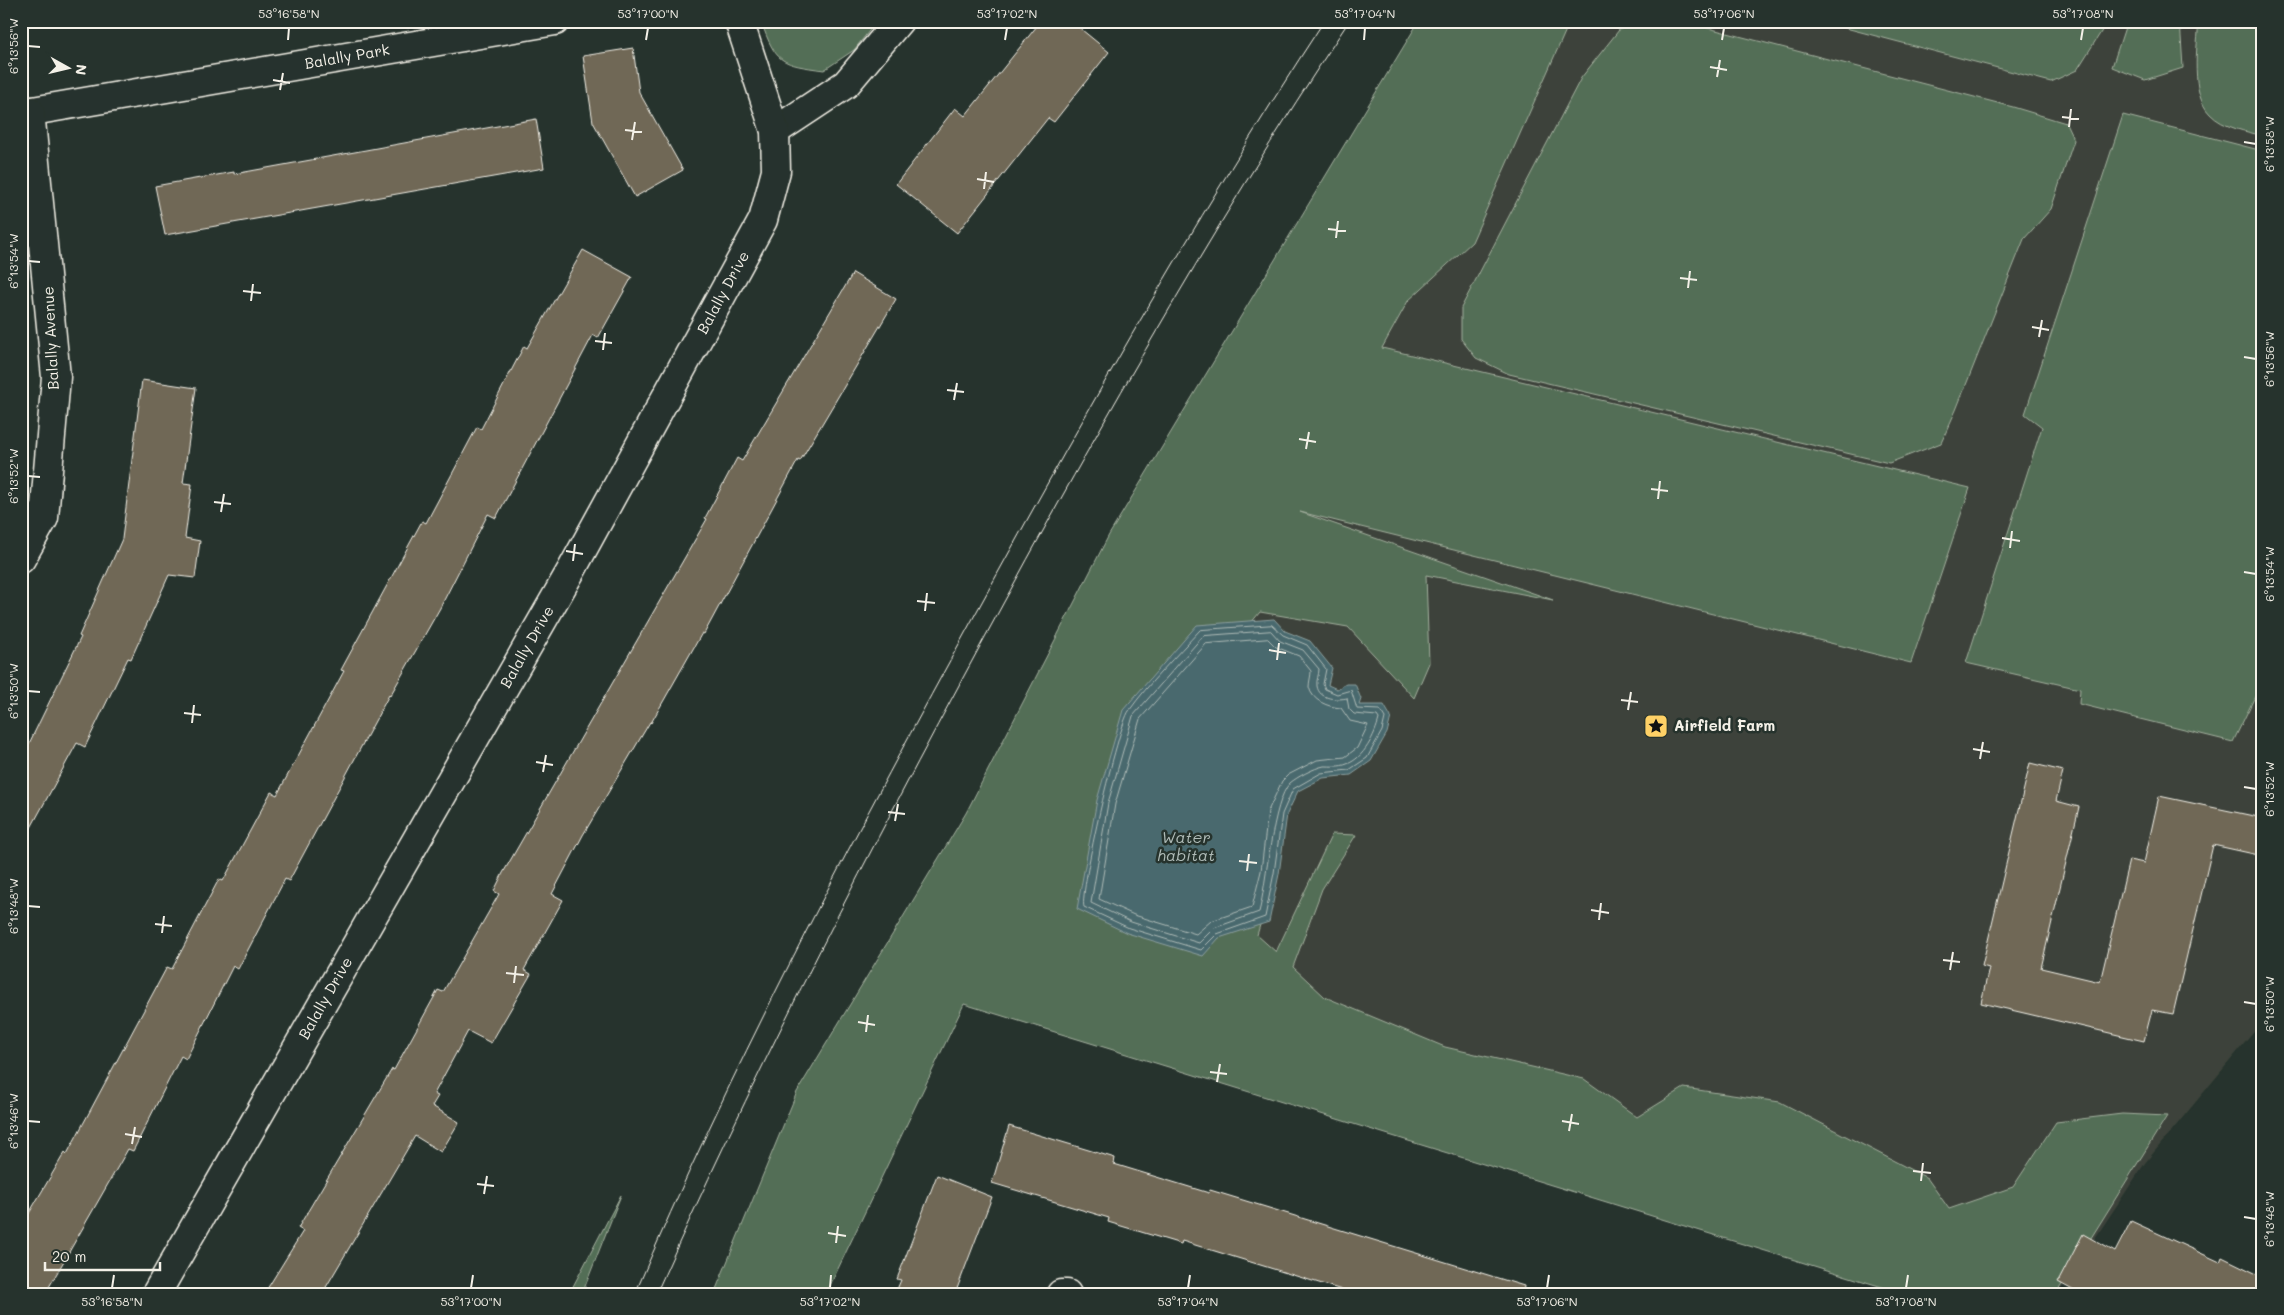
<svg xmlns="http://www.w3.org/2000/svg" width="2284" height="1315" viewBox="0 0 2284 1315" font-family="Mali,sans-serif">
  <style>
    .built { fill: #3c433a }
    .green { fill: #536e56; stroke: #a4b09f }
    .water { fill: #48696e; stroke: #8d9f9f }
    .lines { fill: none; stroke-linecap: round; stroke-linejoin: round }
    .shore { stroke: #afbbb7; stroke-width: 1 }
    .building { fill: #6f6857; stroke: #f4f1e8 }
    .minor-casing { stroke: #f4f1e8; stroke-width: 31 }
    .minor { stroke: #26332d; stroke-width: 28 }
    .tram { stroke: #f4f1e8; stroke-width: 1 }
    .ticks { fill: none; stroke: #f4f1e8; stroke-width: 2 }
    .labels { text-anchor: middle; stroke-width: 5; stroke-linejoin: round; paint-order: stroke }
    .street-label { font-size: 15px; fill: #f4f1e8; stroke: #26332d }
    .poi-label { font-size: 15px; font-weight: bold; fill: #f4f1e8; stroke: #26332d; text-anchor: start }
    .water-label { font-size: 16px; font-style: italic; fill: #afbbb7; stroke: #26332d }
    .neatline { fill: none; stroke: #f4f1e8; stroke-width: 2 }
    .ticks-label { font-size: 12px; text-anchor: middle; fill: #f4f1e8 }
  </style>
  <rect width="100%" height="100%" fill="#26332d"/>
  <filter id="ink" filterUnits="userSpaceOnUse"><feTurbulence type="fractalNoise" baseFrequency=".02" numOctaves="2"/><feDisplacementMap in="SourceGraphic" scale="10" xChannelSelector="R" yChannelSelector="G"/><feConvolveMatrix kernelMatrix="1 2 1 2 8 2 1 2 1" color-interpolation-filters="sRGB"/></filter>
  <g filter="url(#ink)">
    <!-- built -->
    <path class="built" d="M 1466,21 L 2263,21 L 2263,1021 L 2145,1163 L 2058,1294 L 1905,1294 L 964,1004 Z"/>
    <!-- green -->
    <g class="green">
      <path d="M 761,21 L 877,21 L 854,50 L 824,70 C 781,64 776,64 761,21 Z"/>
      <path d="M 1419,21 L 1570,21 L 1472,242 L 1408,301 L 1382,348 L 1970,488 L 1911,663 L 1300,512 L 1553,600 L 1426,575 L 1429,663 L 1414,698 L 1348,627 L 1260,612 L 1181,707 L 1268,898 L 1257,935 L 1276,952 L 1332,834 L 1356,835 L 1322,889 L 1293,967 L 1325,997 L 1445,1047 L 1584,1079 L 1637,1117 L 1684,1088 L 1780,1102 L 1927,1178 L 1949,1209 L 2013,1187 L 2056,1122 L 2122,1114 L 2167,1116 L 2056,1294 L 1905,1294 L 964,1004 L 826,1294 L 714,1294 L 797,1092 L 966,813 L 1109,535 Z"/>
      <path d="M 1646,21 L 1681,21 L 2013,107 L 2066,123 L 2074,140 L 2051,209 L 2024,239 L 1956,410 L 1941,443 L 1889,463 L 1509,374 L 1476,358 L 1461,339 L 1461,308 L 1581,78 L 1619,30 Z"/>
      <path d="M 1819,21 L 2108,21 L 2077,70 L 2051,82 Z"/>
      <path d="M 2127,21 L 2180,21 L 2183,68 L 2145,80 L 2112,67 Z"/>
      <path d="M 2199,21 L 2263,21 L 2263,136 C 2246,131 2223,128 2210,114 C 2190,94 2197,47 2199,21 Z"/>
      <path d="M 2123,115 L 2263,151 L 2263,680 L 2233,742 L 2079,704 L 2080,689 L 1966,663 L 2042,427 L 2025,414 Z"/>
      <path d="M 621,1195 L 582,1294 L 569,1294 Z"/>
    </g>
    <!-- water -->
    <path class="water" d="M 1274,619 L 1285,631 L 1310,641 L 1332,668 L 1328,685 L 1337,689 L 1346,684 L 1355,684 L 1361,699 L 1359,705 L 1384,705 L 1391,717 L 1387,733 L 1371,761 L 1351,775 L 1323,778 L 1298,791 L 1287,814 L 1279,874 L 1269,922 L 1219,938 L 1203,956 L 1127,933 L 1077,909 L 1097,800 L 1123,710 L 1197,625 Z"/>
    <g class="lines">
      <!-- shore -->
      <g class="shore">
        <path d="M 1272,625 L 1283,635 L 1307,645 L 1326,669 L 1323,684 L 1325,689 L 1337,694 L 1351,690 L 1357,709 L 1380,710 L 1385,718 L 1382,731 L 1367,758 L 1349,770 L 1321,773 L 1293,789 L 1282,814 L 1274,873 L 1265,917 L 1217,934 L 1201,950 L 1129,928 L 1084,907 C 1079,892 1118,726 1129,711 C 1148,684 1177,655 1200,630 Z"/>
        <path d="M 1271,631 L 1280,641 L 1303,650 L 1319,669 C 1319,675 1316,680 1317,686 C 1319,700 1338,700 1347,698 L 1349,709 L 1354,714 L 1377,716 L 1379,719 C 1375,735 1364,758 1347,764 C 1340,767 1331,766 1324,766 C 1314,768 1297,777 1290,783 C 1272,801 1267,883 1259,912 L 1214,928 L 1199,943 L 1131,922 L 1091,903 L 1108,803 L 1133,716 L 1203,636 Z"/>
        <path d="M 1268,639 L 1276,647 L 1299,656 L 1311,671 C 1311,676 1309,682 1309,687 C 1312,701 1328,707 1341,708 L 1350,721 L 1368,725 L 1357,748 L 1345,757 L 1317,760 L 1288,775 L 1282,781 L 1268,811 L 1261,871 L 1252,907 L 1211,921 L 1196,934 L 1134,915 L 1099,899 L 1115,804 L 1140,719 L 1206,644 Z"/>
      </g>
    </g>
    <!-- building -->
    <g class="building">
      <path d="M 1041,21 L 1071,21 L 1109,52 L 1054,122 L 1048,118 L 957,233 L 896,184 L 955,108 L 965,116 Z"/>
      <path d="M 633,48 L 639,92 L 683,170 L 635,197 L 593,122 L 583,56 Z"/>
      <path d="M 536,119 L 544,168 L 165,235 L 155,186 L 234,172 L 234,174 Z"/>
      <path d="M 583,250 L 632,277 L 598,338 L 593,335 L 496,518 L 488,514 L 440,608 L 390,696 L 389,695 L 289,881 L 285,879 L 238,969 L 233,966 L 186,1059 L 181,1056 L 133,1151 L 128,1149 L 45,1294 L 21,1294 L 21,1227 L 65,1152 L 67,1154 L 167,967 L 172,969 L 219,879 L 223,881 L 271,792 L 277,795 L 344,671 L 341,670 L 422,521 L 426,523 L 477,427 L 481,429 L 524,346 L 527,348 Z"/>
      <path d="M 853,273 L 896,299 L 800,461 L 798,460 L 704,634 L 702,633 L 651,723 L 650,722 L 583,835 L 552,894 L 563,900 L 524,970 L 531,974 L 491,1043 L 468,1031 L 434,1094 L 438,1096 L 432,1106 L 459,1122 L 441,1152 L 415,1136 L 322,1294 L 264,1294 L 303,1231 L 298,1228 L 392,1069 L 394,1070 L 438,990 L 443,992 L 499,894 L 494,891 L 503,873 L 707,519 L 705,518 L 737,458 L 742,461 Z"/>
      <path d="M 142,380 L 196,388 L 183,483 L 192,484 L 185,538 L 200,541 L 195,578 L 169,575 L 131,659 L 128,658 L 85,747 L 77,743 L 21,846 L 21,760 L 81,637 L 79,636 L 122,539 Z"/>
      <path d="M 2030,763 L 2063,771 L 2056,801 L 2079,807 L 2041,968 L 2100,982 L 2129,860 L 2144,863 L 2159,796 L 2263,818 L 2263,856 L 2213,845 L 2173,1014 L 2152,1010 L 2144,1041 L 1981,1003 L 1989,968 L 1982,966 Z"/>
      <path d="M 1009,1126 L 1115,1158 L 1114,1164 L 1209,1193 L 1210,1190 L 1524,1286 L 1523,1294 L 1355,1294 L 1182,1241 L 1181,1244 L 1108,1222 L 1109,1218 L 992,1183 Z"/>
      <path d="M 937,1175 L 992,1197 L 955,1294 L 895,1294 L 901,1280 L 897,1279 Z"/>
      <path d="M 2131,1221 L 2220,1262 L 2222,1257 L 2263,1277 L 2263,1294 L 2080,1294 L 2058,1282 L 2083,1234 L 2115,1252 Z"/>
    </g>
    <g class="lines">
      <!-- minor casing -->
      <g class="minor-casing">
        <g id="minor">
          <path id="s1" d="M 21,113 L 555,21"/>
          <path d="M 775,131 L 846,84 L 899,21"/>
          <path d="M 21,559 L 44,518 L 56,377 L 30,111"/>
          <path id="s2" d="M 156,1294 L 572,569 L 763,220 L 776,171 L 775,131 L 739,21"/>
          <path d="M 1061,1294 L 1067,1294"/>
        </g>
      </g>
      <!-- minor -->
      <use href="#minor" class="minor"/>
      <!-- tram -->
      <g class="tram">
        <path d="M 635,1294 C 728,1075 839,864 953,655 C 1070,440 1190,226 1324,21"/>
        <path d="M 656,1294 C 748,1087 851,886 958,687 C 1080,460 1206,236 1349,21"/>
      </g>
    </g>
  </g>
  <!-- ticks -->
  <path class="ticks" d="M 288,40 L 289,28M 646,40 L 648,28M 1005,40 L 1007,28M 1364,40 L 1365,28M 1722,40 L 1724,28M 2081,40 L 2083,28M 28,46 L 40,47M 1710,67 L 1727,70M 1717,77 L 1720,60M 273,80 L 290,83M 280,90 L 283,73M 2062,117 L 2079,119M 2069,127 L 2071,109M 625,130 L 642,132M 632,140 L 635,122M 2244,142 L 2256,144M 977,179 L 994,182M 984,189 L 986,172M 1328,229 L 1346,231M 1336,238 L 1338,221M 28,261 L 40,262M 1680,278 L 1697,280M 1688,288 L 1690,271M 243,291 L 261,293M 251,301 L 253,284M 2032,327 L 2049,330M 2039,337 L 2042,320M 595,341 L 612,343M 603,350 L 605,333M 2244,357 L 2256,359M 947,390 L 964,392M 954,400 L 957,383M 1299,439 L 1316,442M 1306,449 L 1309,432M 28,476 L 40,477M 1651,489 L 1668,491M 1658,499 L 1660,481M 214,502 L 231,504M 221,512 L 224,494M 2002,538 L 2020,541M 2010,548 L 2012,531M 566,551 L 583,554M 573,561 L 575,544M 2244,572 L 2256,574M 917,601 L 935,603M 925,611 L 927,593M 1269,650 L 1286,653M 1277,660 L 1279,643M 28,691 L 40,692M 1621,700 L 1638,702M 1628,710 L 1631,692M 184,713 L 201,715M 192,723 L 194,705M 1973,749 L 1990,752M 1980,759 L 1983,742M 536,762 L 553,765M 543,772 L 546,755M 2244,787 L 2256,789M 888,812 L 905,814M 895,821 L 898,804M 1239,861 L 1257,863M 1247,871 L 1249,854M 28,906 L 40,907M 1591,910 L 1609,913M 1599,920 L 1601,903M 155,924 L 172,926M 162,933 L 164,916M 1943,960 L 1960,962M 1950,970 L 1953,952M 506,973 L 524,975M 514,983 L 516,966M 2244,1002 L 2256,1004M 858,1022 L 875,1025M 866,1032 L 868,1015M 1210,1072 L 1227,1074M 1217,1082 L 1220,1064M 28,1121 L 40,1122M 1562,1121 L 1579,1124M 1569,1131 L 1572,1114M 125,1134 L 142,1137M 132,1144 L 135,1127M 1913,1171 L 1931,1173M 1921,1181 L 1923,1163M 477,1184 L 494,1186M 484,1194 L 487,1176M 2244,1217 L 2256,1219M 828,1233 L 846,1236M 836,1243 L 838,1226M 112,1288 L 114,1275M 471,1288 L 473,1275M 830,1288 L 831,1275M 1188,1288 L 1190,1275M 1547,1288 L 1549,1275M 1906,1288 L 1908,1275"/>
  <!-- icons -->
  <defs>
    <g id="sight-square" transform="scale(1.25)"><rect x="-9" y="-9" width="18" height="18" rx="4" fill="#ffd166" stroke="#26332d"/><path d="M0-6L1.8-2.2L6-1.7L2.9 1.2L3.7 5.4L0 3.3L-3.7 5.4L-2.9 1.2L-6-1.7L-1.8-2.2Z" fill="#111"/></g>
  </defs>
  <g fill-rule="evenodd">
    <use href="#sight-square" x="1656" y="726"/>
  </g>
  <g class="labels">
    <!-- street labels -->
    <g class="street-label">
      <text dy="5" stroke="none"><textPath href="#s1" startOffset="331">Balally Park</textPath></text>
      <text dy="5" stroke="none"><textPath href="#s2" startOffset="1151">Balally Drive</textPath></text>
      <text transform="translate(51 338) rotate(-93)" y="5">Balally Avenue</text>
      <text dy="5" stroke="none"><textPath href="#s2" startOffset="746">Balally Drive</textPath></text>
      <text dy="5" stroke="none"><textPath href="#s2" startOffset="341">Balally Drive</textPath></text>
    </g>
    <!-- poi labels -->
    <g class="poi-label">
      <text x="1674" y="731">Airfield Farm</text>
    </g>
    <!-- water labels -->
    <g class="water-label">
      <text x="1186" y="843">Water<tspan x="1186" dy="18">habitat</tspan></text>
    </g>
  </g>
  <!-- margin -->
  <rect width="2284" height="1315" fill="none" stroke="#26332d" stroke-width="55"/>
  <!-- north arrow -->
  <g transform="translate(68 68) rotate(98)" stroke="#26332d" stroke-width="4" paint-order="stroke">
  <path d="M0-4L9 19L0 12L-9 19Z" fill="#f4f1e8"/>
  <text y="-8" font-size="14" font-weight="bold" text-anchor="middle" fill="#f4f1e8">N</text>
  </g>
  <!-- scale -->
  <path d="M45 1262v8h115v-8" fill="none" stroke="#f4f1e8" stroke-width="2.5"/>
  <text x="52" y="1262" font-size="15" fill="#f4f1e8" stroke="#26332d" stroke-width="4" paint-order="stroke">20 m</text>
  <rect x="28" y="28" width="2228" height="1260" class="neatline"/>
  <g class="ticks-label">
    <text x="289" y="18">53°16'58"N</text>
    <text x="648" y="18">53°17'00"N</text>
    <text x="1007" y="18">53°17'02"N</text>
    <text x="1365" y="18">53°17'04"N</text>
    <text x="1724" y="18">53°17'06"N</text>
    <text x="2083" y="18">53°17'08"N</text>
    <text transform="translate(14 46) rotate(-90)" y="4">6°13'56"W</text>
    <text transform="translate(2270 144) rotate(-90)" y="4">6°13'58"W</text>
    <text transform="translate(14 261) rotate(-90)" y="4">6°13'54"W</text>
    <text transform="translate(2270 359) rotate(-90)" y="4">6°13'56"W</text>
    <text transform="translate(14 476) rotate(-90)" y="4">6°13'52"W</text>
    <text transform="translate(2270 574) rotate(-90)" y="4">6°13'54"W</text>
    <text transform="translate(14 691) rotate(-90)" y="4">6°13'50"W</text>
    <text transform="translate(2270 789) rotate(-90)" y="4">6°13'52"W</text>
    <text transform="translate(14 906) rotate(-90)" y="4">6°13'48"W</text>
    <text transform="translate(2270 1004) rotate(-90)" y="4">6°13'50"W</text>
    <text transform="translate(14 1121) rotate(-90)" y="4">6°13'46"W</text>
    <text transform="translate(2270 1219) rotate(-90)" y="4">6°13'48"W</text>
    <text x="112" y="1306">53°16'58"N</text>
    <text x="471" y="1306">53°17'00"N</text>
    <text x="830" y="1306">53°17'02"N</text>
    <text x="1188" y="1306">53°17'04"N</text>
    <text x="1547" y="1306">53°17'06"N</text>
    <text x="1906" y="1306">53°17'08"N</text>
  </g>
</svg>
